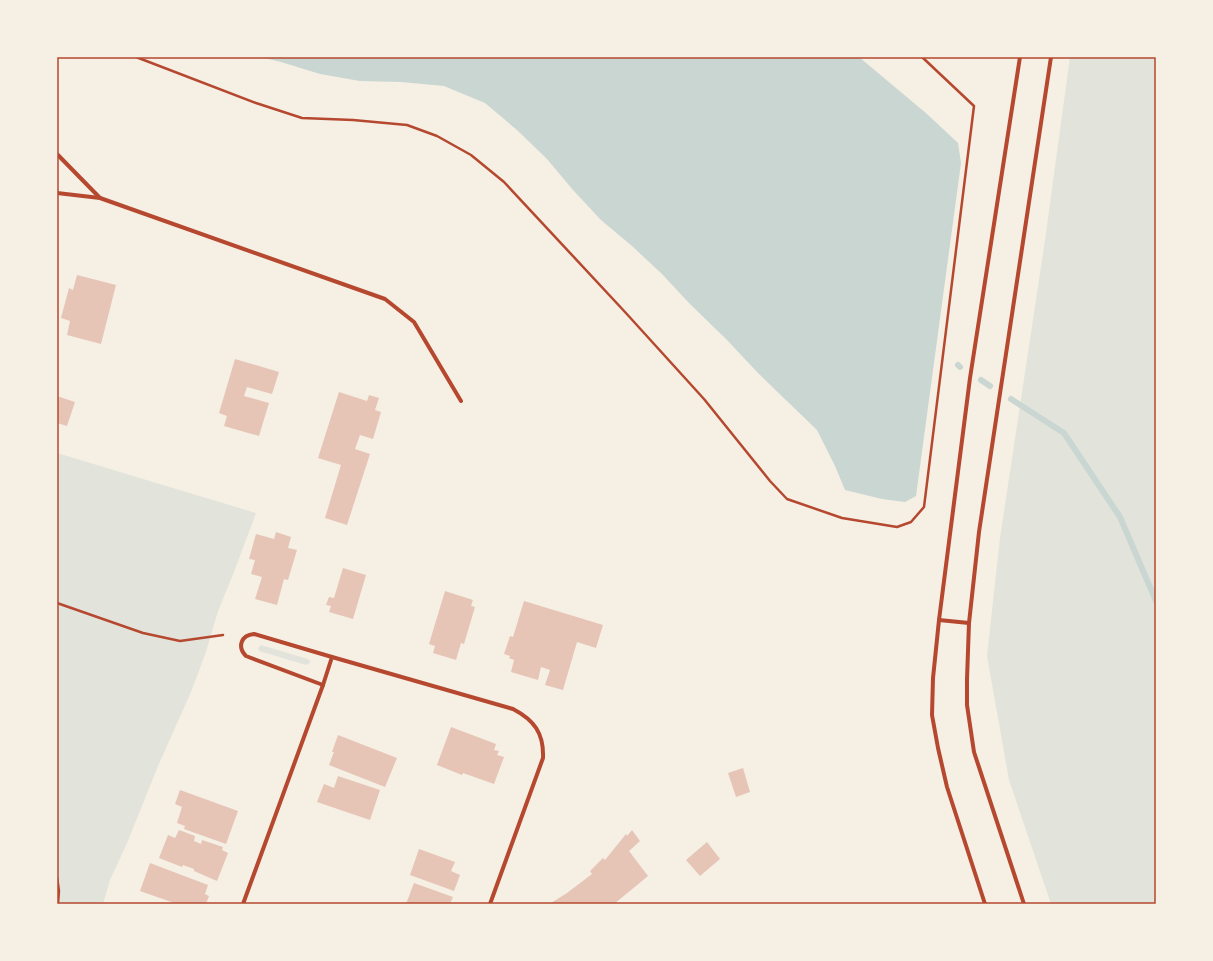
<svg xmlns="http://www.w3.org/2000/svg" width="1213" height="961" viewBox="0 0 1213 961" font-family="'Space Grotesk',sans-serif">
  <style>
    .green { fill: #e2e4dc }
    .water { fill: #c9d6d2 }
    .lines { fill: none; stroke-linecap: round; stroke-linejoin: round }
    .stream { stroke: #c9d6d2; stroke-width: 6 }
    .building { fill: #e6c5b7 }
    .path { stroke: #b5482f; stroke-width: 2.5 }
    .minor { stroke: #b5482f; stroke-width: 4 }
    .neatline { fill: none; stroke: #b5482f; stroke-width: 1.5 }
  </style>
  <rect width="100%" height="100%" fill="#f6efe4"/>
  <!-- green -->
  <g class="green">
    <path d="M 1070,57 L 1156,57 L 1156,904 L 1051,904 L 1009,780 L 987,656 L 1000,538 L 1045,240 Z"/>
    <path d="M 57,453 L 256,513 L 234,572 L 218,611 L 206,652 L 191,692 L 158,766 L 127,843 L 110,880 L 103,904 L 57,904 Z"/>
    <path d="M 261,645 L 308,659 L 310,661 L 310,663 L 306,665 L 259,651 L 258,648 Z"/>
  </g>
  <!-- water -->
  <path class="water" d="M 260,57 L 859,57 L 927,114 L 958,143 L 961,163 L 916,496 L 905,502 L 882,499 L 845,490 L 835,466 L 817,430 L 759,374 L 727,340 L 689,303 L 662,274 L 632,246 L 601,220 L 573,190 L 547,159 L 517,130 L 485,103 L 444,86 L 401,82 L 360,81 L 320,74 L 281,62 Z"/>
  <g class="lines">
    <!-- stream -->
    <g class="stream">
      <path d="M 958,365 L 960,367"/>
      <path d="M 981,380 L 990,386"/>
      <path d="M 1011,399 L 1064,433 L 1120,517 L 1156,601"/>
    </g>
  </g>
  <!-- building -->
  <g class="building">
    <path d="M 77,275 L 116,285 L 101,344 L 67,335 L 70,321 L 61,318 L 69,288 L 73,290 Z"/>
    <path d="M 235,359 L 279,372 L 272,394 L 247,387 L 244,396 L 269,403 L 259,436 L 224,426 L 227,416 L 219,413 Z"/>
    <path d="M 339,392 L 367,401 L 369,395 L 379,398 L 375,410 L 381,412 L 373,439 L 360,435 L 355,449 L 370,454 L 347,525 L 325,518 L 341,465 L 318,458 Z"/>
    <path d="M 57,396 L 75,402 L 67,426 L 57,423 Z"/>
    <path d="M 276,532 L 291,537 L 288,548 L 297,550 L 288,580 L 284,579 L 277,605 L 255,599 L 262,577 L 251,574 L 255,560 L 249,559 L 256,534 L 274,539 Z"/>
    <path d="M 343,568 L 366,575 L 353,619 L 329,612 L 331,606 L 326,605 L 329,597 L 334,598 Z"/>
    <path d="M 445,591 L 473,600 L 471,606 L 475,607 L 464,644 L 461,643 L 456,660 L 433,653 L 435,646 L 429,644 Z"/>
    <path d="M 524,601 L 603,625 L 596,648 L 577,642 L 563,690 L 545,685 L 550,670 L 541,667 L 538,680 L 511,672 L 514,660 L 509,658 L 510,656 L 504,654 L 510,636 L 513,637 Z"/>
    <path d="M 451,727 L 496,744 L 494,750 L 499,751 L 497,755 L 504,757 L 494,784 L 463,773 L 462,775 L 437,765 Z"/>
    <path d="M 338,735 L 397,758 L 385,787 L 329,765 L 334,752 L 332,752 Z"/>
    <path d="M 743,768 L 750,792 L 736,797 L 728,773 Z"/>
    <path d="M 338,776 L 380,790 L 370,820 L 317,802 L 324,784 L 334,788 Z"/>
    <path d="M 180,790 L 238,811 L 226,844 L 184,829 L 185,826 L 177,823 L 182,807 L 175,804 Z"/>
    <path d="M 179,830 L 195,836 L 194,841 L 201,844 L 202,840 L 223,847 L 222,850 L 228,853 L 217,881 L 194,871 L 194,869 L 183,865 L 182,867 L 159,858 L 168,835 L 175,838 Z"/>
    <path d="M 632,830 L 640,841 L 629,851 L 648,876 L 614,904 L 552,904 L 551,903 L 567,893 L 592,874 L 590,871 L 603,858 L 605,860 L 626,834 L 627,836 Z"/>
    <path d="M 707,842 L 720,859 L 700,876 L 686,860 Z"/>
    <path d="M 419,849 L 455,862 L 451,871 L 460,875 L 454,891 L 410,875 Z"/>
    <path d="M 150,863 L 208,885 L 205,894 L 209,896 L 206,904 L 177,904 L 140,891 Z"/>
    <path d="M 414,883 L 453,897 L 450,904 L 406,904 Z"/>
  </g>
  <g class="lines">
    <!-- path -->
    <g class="path">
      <path d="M 136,57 L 256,103 L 302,118 L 353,120 L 407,125 L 437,136 L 471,155 L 504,182 L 625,312 L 704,399 L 770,481 L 787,499 L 842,518 L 897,527 L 911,522 L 924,507 L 974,106 L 922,57"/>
      <path d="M 57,603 L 143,633 L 180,641 L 223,635"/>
      <path d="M 57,877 L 59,891 L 58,904"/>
    </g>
    <!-- minor -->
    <g class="minor">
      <path d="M 57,154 L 100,198"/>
      <path d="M 57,193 L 100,198 L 385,299 L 414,322 L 461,401"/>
      <path d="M 939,620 L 969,623"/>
      <path d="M 323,685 L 246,656 C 237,647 241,635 254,634 L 332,657 L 513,709 C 534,720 544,733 543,758 L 490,904"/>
      <path d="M 243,904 L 323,685 L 332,657"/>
      <path d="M 985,904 L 947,787 L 938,748 L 932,715 L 933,678 L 939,620 L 970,378 L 1020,57"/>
      <path d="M 1024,904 L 974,752 L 967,705 L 967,679 L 969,623 L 979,532 L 1051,57"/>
    </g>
  </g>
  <!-- border -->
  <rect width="1213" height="961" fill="none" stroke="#f6efe4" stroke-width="116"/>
  <rect x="58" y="58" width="1097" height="845" class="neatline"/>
</svg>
